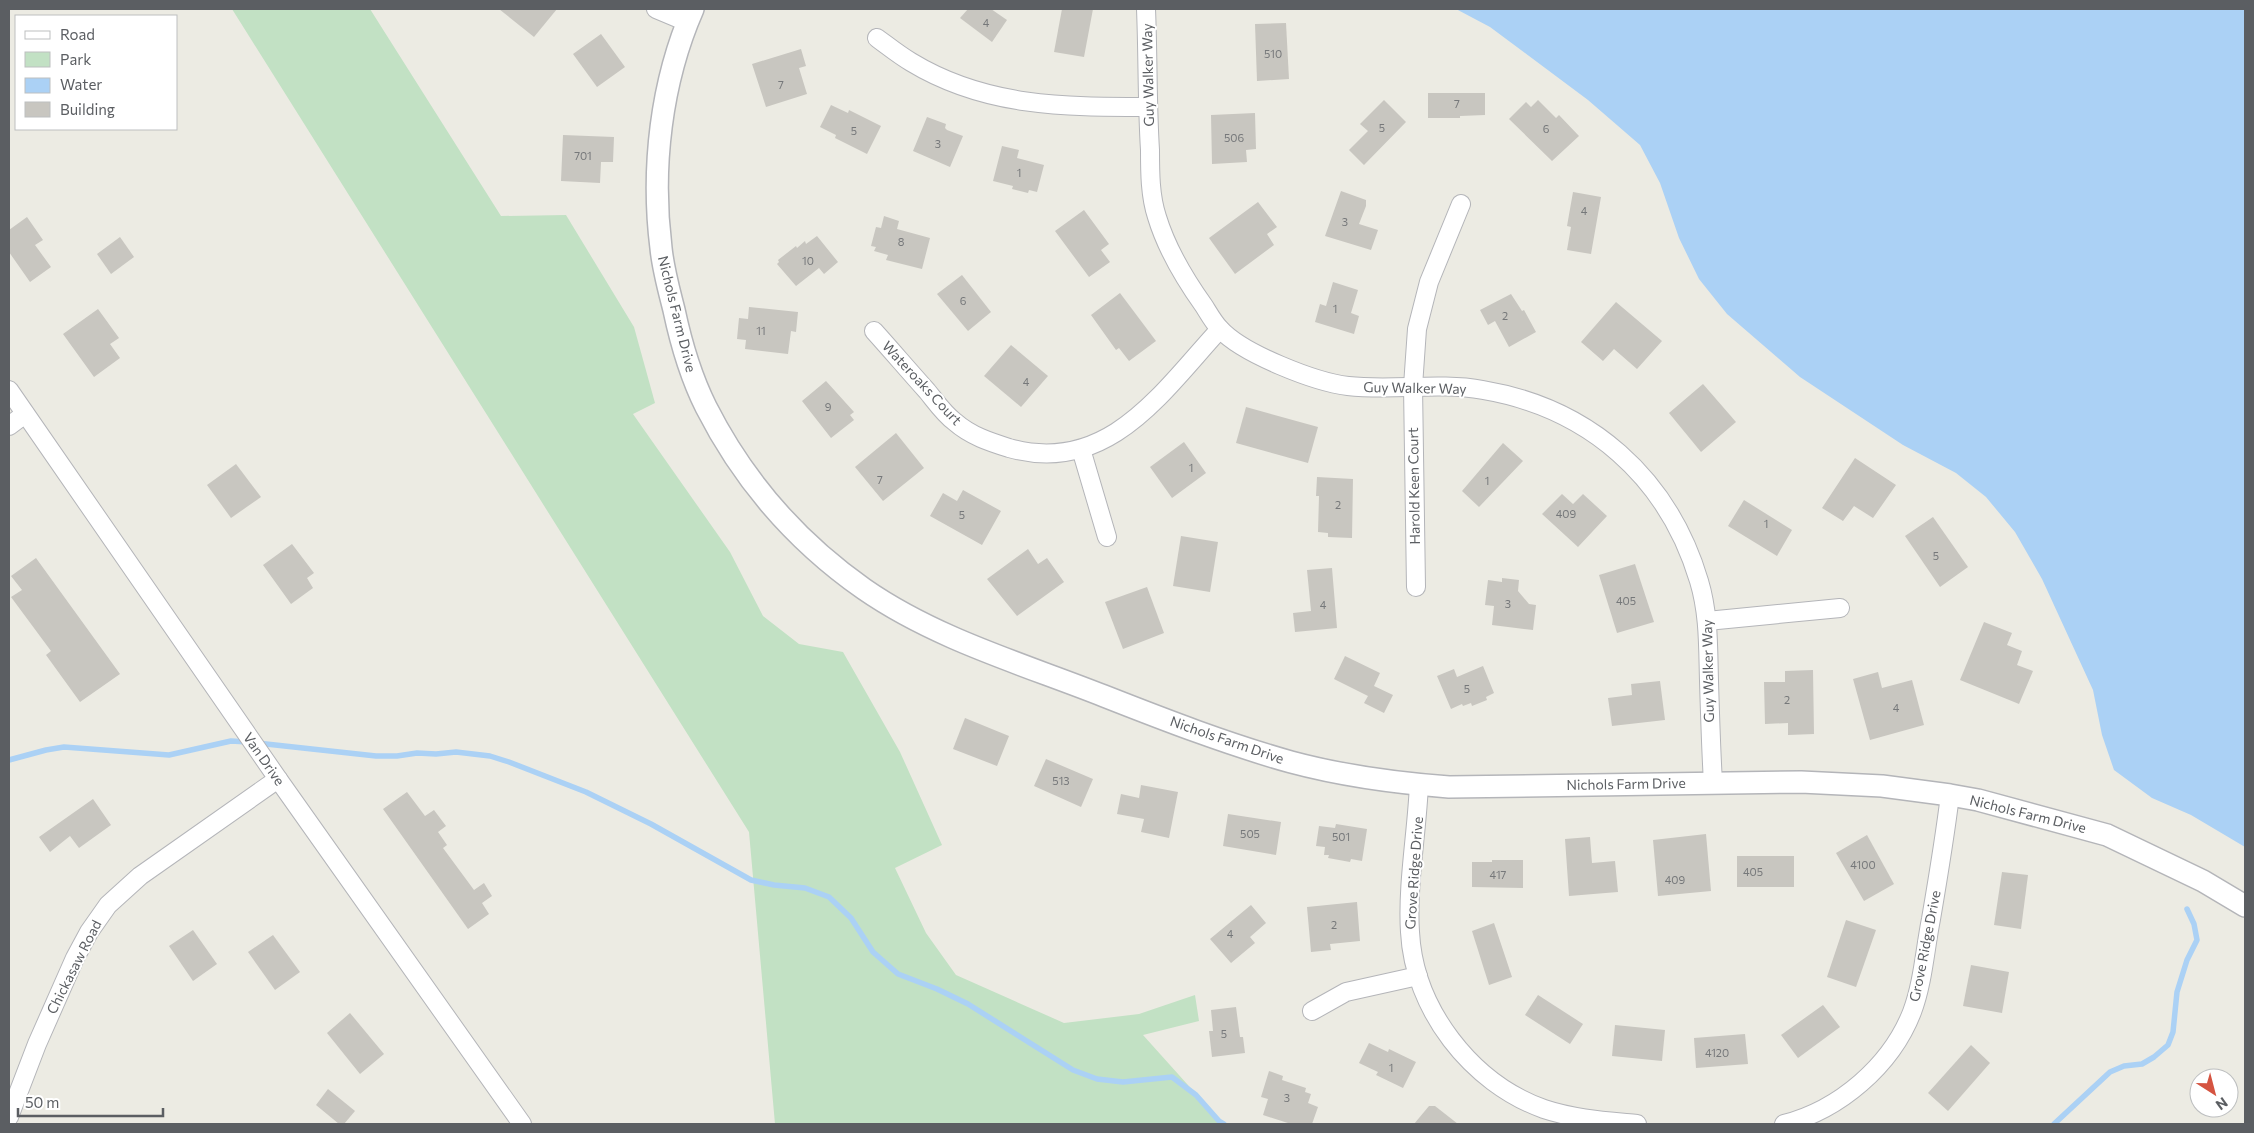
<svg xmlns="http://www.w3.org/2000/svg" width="2254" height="1133" viewBox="0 0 2254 1133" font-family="Commissioner,sans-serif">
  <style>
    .green { fill: #c2e1c4 }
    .water { fill: #abd1f5 }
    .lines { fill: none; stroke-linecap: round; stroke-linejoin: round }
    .stream { stroke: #abd1f5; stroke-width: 5.5 }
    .building { fill: #c8c6c0 }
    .minor-casing { stroke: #b4b5b9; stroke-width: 20 }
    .tertiary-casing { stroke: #b4b5b9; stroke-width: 24 }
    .minor { stroke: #fff; stroke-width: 18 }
    .tertiary { stroke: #fff; stroke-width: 21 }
    .labels { text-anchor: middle; stroke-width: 4; stroke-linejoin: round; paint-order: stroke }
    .number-label { font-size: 11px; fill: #76787a }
    .street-label { font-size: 14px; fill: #5b5e62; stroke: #fff }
  </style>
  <rect width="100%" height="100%" fill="#ecebe3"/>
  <!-- green -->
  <path class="green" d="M 232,9 L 370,9 L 501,216 L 566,215 L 634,327 L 655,403 L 633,414 L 730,552 L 763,616 L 799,644 L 843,652 L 900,752 L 942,845 L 895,868 L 926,933 L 956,975 L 1064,1023 L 1139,1014 L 1195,995 L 1199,1021 L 1143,1035 L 1223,1124 L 775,1124 L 749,832 Z"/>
  <!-- water -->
  <path class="water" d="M 1456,9 L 2245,9 L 2245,847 L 2191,815 L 2152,798 L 2114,770 L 2102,735 L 2093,690 L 2042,579 L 2015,532 L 1986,497 L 1956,473 L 1903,445 L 1800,377 L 1727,314 L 1699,279 L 1679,238 L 1660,183 L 1640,145 L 1588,100 L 1490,27 Z"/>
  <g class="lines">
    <!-- stream -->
    <g class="stream">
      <path d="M 257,743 L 376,756 L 397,756 L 417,753 L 436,754 L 456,752 L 490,756 L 509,762 L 586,792 L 651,824 L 751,880 L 774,885 L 805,888 L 829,897 L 851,918 L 873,952 L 898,974 L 937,989 L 968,1004 L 1073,1070 L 1097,1079 L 1123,1082 L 1172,1077 L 1196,1095 L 1219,1121 L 1224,1124"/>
      <path d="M 9,760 L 46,750 L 64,747 L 169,755 L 231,741 L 248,742"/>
      <path d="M 2054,1124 L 2110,1072 L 2124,1066 L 2142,1064 L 2154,1057 L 2168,1045 L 2173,1032 L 2177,992 L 2187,960 L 2197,940 L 2194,924 L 2187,909"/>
    </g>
  </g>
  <!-- building -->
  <g class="building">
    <path d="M 499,9 L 557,9 L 534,37 Z"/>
    <path d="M 968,9 L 991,9 L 1007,20 L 992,42 L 960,18 Z"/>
    <path d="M 1062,9 L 1093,9 L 1084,57 L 1054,52 Z"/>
    <path d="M 1286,23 L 1289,79 L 1257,81 L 1255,24 Z"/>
    <path d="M 601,34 L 625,67 L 597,87 L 573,54 Z"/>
    <path d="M 801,49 L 806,66 L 799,68 L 807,94 L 766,107 L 752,64 Z"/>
    <path d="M 1428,93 L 1485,93 L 1485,115 L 1460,116 L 1460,118 L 1428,118 Z"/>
    <path d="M 1384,100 L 1406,122 L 1364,165 L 1349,150 L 1368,131 L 1360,124 Z"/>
    <path d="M 1538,100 L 1556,118 L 1559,115 L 1579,136 L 1552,161 L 1509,119 L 1526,102 L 1531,107 Z"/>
    <path d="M 831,105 L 848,113 L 849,110 L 881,126 L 867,154 L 835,138 L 836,135 L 820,127 Z"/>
    <path d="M 1255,113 L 1256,149 L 1246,150 L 1247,162 L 1212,164 L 1211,115 Z"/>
    <path d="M 927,117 L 946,124 L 945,128 L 947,130 L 963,136 L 950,167 L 913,151 Z"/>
    <path d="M 563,135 L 614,137 L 613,162 L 601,162 L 600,183 L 561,181 Z"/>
    <path d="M 1002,146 L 1019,150 L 1017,158 L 1044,165 L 1037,192 L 1029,190 L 1028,193 L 1012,189 L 1013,186 L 993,181 Z"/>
    <path d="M 1341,191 L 1366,200 L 1366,206 L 1359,224 L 1378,230 L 1371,250 L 1325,236 Z"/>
    <path d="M 1573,192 L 1601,197 L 1591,254 L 1567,250 L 1571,227 L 1567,226 Z"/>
    <path d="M 1258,202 L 1277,227 L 1267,234 L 1274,245 L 1235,274 L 1209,238 Z"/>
    <path d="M 1084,210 L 1109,244 L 1101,250 L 1110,262 L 1089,277 L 1055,231 Z"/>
    <path d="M 884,216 L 899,221 L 897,229 L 930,238 L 922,269 L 886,260 L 888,255 L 874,251 L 876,247 L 871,246 L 876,227 L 881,228 Z"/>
    <path d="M 27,217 L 43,240 L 35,245 L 51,267 L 30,282 L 9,252 L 9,230 Z"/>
    <path d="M 817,236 L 838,262 L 824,274 L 819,268 L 796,286 L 777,264 L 779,262 L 778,260 L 796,246 L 797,248 L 805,241 L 806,244 Z"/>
    <path d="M 120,237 L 134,257 L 111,274 L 97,254 Z"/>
    <path d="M 962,275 L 991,312 L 968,331 L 937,294 Z"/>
    <path d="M 1333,282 L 1358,290 L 1351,313 L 1359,316 L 1354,334 L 1315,322 L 1320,304 L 1326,306 Z"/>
    <path d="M 1120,293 L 1156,341 L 1129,361 L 1119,348 L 1116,350 L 1091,315 Z"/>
    <path d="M 1511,294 L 1522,311 L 1524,310 L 1536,332 L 1509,347 L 1495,321 L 1488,325 L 1480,310 Z"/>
    <path d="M 1616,302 L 1662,341 L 1637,369 L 1614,349 L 1603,361 L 1581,342 Z"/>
    <path d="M 749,307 L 798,312 L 796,332 L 791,331 L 788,354 L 745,349 L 746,340 L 737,339 L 739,318 L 748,319 Z"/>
    <path d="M 98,309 L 119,338 L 110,344 L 120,358 L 94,377 L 63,334 Z"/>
    <path d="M 1011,345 L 1048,376 L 1021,407 L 984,376 Z"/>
    <path d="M 826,381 L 854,412 L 850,415 L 854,420 L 831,438 L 802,401 Z"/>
    <path d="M 1703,384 L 1736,422 L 1701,452 L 1669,413 Z"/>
    <path d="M 1246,407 L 1318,427 L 1308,463 L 1236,443 Z"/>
    <path d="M 896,433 L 924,468 L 883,501 L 855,467 Z"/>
    <path d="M 1184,442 L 1206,473 L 1172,498 L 1150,467 Z"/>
    <path d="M 1503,443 L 1523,461 L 1479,507 L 1462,491 Z"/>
    <path d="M 1855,458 L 1896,485 L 1873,518 L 1854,506 L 1843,521 L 1822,508 Z"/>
    <path d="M 236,464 L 261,497 L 231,518 L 207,485 Z"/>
    <path d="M 1317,477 L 1353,479 L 1352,538 L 1328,537 L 1328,533 L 1318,532 L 1319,496 L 1316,496 Z"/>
    <path d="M 963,490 L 1001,511 L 982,545 L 930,516 L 943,493 L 957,501 Z"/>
    <path d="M 1562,494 L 1573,504 L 1583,494 L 1607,516 L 1578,547 L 1542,514 Z"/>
    <path d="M 1744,500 L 1792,530 L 1777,556 L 1728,526 Z"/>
    <path d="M 1933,517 L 1968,567 L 1940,587 L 1905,536 Z"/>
    <path d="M 1181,536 L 1218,542 L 1210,592 L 1173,586 Z"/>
    <path d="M 292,544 L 314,573 L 307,578 L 313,588 L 291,604 L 263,565 Z"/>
    <path d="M 1028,549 L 1038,564 L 1047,558 L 1064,582 L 1017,616 L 987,579 Z"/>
    <path d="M 36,558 L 120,674 L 80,702 L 46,655 L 51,651 L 11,597 L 22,590 L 11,576 Z"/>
    <path d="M 1635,564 L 1654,622 L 1617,633 L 1599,575 Z"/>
    <path d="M 1332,568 L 1337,628 L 1295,632 L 1293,613 L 1311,611 L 1307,570 Z"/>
    <path d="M 1502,578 L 1519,580 L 1518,591 L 1529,604 L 1536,605 L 1533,630 L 1492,625 L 1494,606 L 1485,605 L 1488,580 L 1502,582 Z"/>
    <path d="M 1147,587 L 1164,633 L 1123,649 L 1105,602 Z"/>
    <path d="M 1984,622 L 2012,633 L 2007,645 L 2022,651 L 2017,665 L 2033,671 L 2019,704 L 1960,680 Z"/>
    <path d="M 1345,656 L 1380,673 L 1374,686 L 1393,695 L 1384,713 L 1364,703 L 1368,696 L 1334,679 Z"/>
    <path d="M 1483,666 L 1494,693 L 1486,697 L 1487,700 L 1472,706 L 1471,703 L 1463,706 L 1462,704 L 1451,709 L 1437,676 L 1454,669 L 1457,677 Z"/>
    <path d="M 1813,670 L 1814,734 L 1788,735 L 1788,723 L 1765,724 L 1764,682 L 1785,682 L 1785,671 Z"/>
    <path d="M 1878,672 L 1882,688 L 1912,680 L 1924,725 L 1870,740 L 1853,679 Z"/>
    <path d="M 1660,681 L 1665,720 L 1612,726 L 1608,698 L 1632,695 L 1631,684 Z"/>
    <path d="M 965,718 L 1009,736 L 997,766 L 953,749 Z"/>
    <path d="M 1046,759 L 1093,779 L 1081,807 L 1034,786 Z"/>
    <path d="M 1141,785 L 1178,792 L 1169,838 L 1141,832 L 1144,819 L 1117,814 L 1121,794 L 1139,798 Z"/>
    <path d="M 407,792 L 425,816 L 434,810 L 446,826 L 438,832 L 447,845 L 443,848 L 474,890 L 484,883 L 492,896 L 482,903 L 489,914 L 468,929 L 383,809 Z"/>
    <path d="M 93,799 L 111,825 L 79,848 L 70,836 L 50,852 L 39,837 Z"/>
    <path d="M 1228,814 L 1281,822 L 1276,855 L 1223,846 Z"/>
    <path d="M 1336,824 L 1367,829 L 1362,861 L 1351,859 L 1350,862 L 1328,858 L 1329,855 L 1324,855 L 1325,847 L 1316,846 L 1319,826 L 1335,828 Z"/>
    <path d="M 1706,834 L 1711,891 L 1658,896 L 1653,840 Z"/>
    <path d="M 1867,835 L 1894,884 L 1864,901 L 1836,853 Z"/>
    <path d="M 1590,837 L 1592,863 L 1615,861 L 1618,892 L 1569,896 L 1565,839 Z"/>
    <rect x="1737" y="856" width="57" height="31"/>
    <path d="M 1492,860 L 1523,860 L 1523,888 L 1472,887 L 1472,862 L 1492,862 Z"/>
    <path d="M 2002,872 L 2028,875 L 2021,929 L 1994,925 Z"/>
    <path d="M 1357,902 L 1360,941 L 1330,944 L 1331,950 L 1311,952 L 1307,907 Z"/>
    <path d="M 1251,905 L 1266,923 L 1250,937 L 1255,943 L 1231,963 L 1210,939 Z"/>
    <path d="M 1846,920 L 1876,930 L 1856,987 L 1827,977 Z"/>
    <path d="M 1494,923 L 1512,977 L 1489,985 L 1472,931 Z"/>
    <path d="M 193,930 L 217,964 L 193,981 L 169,946 Z"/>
    <path d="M 273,935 L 300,972 L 275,990 L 248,952 Z"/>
    <path d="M 1971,965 L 2009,972 L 2002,1013 L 1963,1006 Z"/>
    <path d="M 1538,995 L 1583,1024 L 1570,1044 L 1525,1015 Z"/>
    <path d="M 1823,1005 L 1840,1027 L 1798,1058 L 1781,1035 Z"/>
    <path d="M 1236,1007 L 1240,1037 L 1243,1037 L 1245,1053 L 1212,1057 L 1209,1031 L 1213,1031 L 1211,1010 Z"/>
    <path d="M 350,1013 L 384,1054 L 360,1074 L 327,1033 Z"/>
    <path d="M 1615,1025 L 1665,1030 L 1662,1061 L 1612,1056 Z"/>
    <path d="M 1745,1034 L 1748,1064 L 1696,1068 L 1694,1038 Z"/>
    <path d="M 1369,1043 L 1388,1052 L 1389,1049 L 1416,1062 L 1403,1088 L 1376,1075 L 1378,1072 L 1359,1063 Z"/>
    <path d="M 1971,1045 L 1990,1063 L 1948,1111 L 1928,1093 Z"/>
    <path d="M 1269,1071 L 1283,1076 L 1282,1080 L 1306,1088 L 1305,1092 L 1311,1094 L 1308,1103 L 1318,1107 L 1312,1124 L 1291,1124 L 1263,1115 L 1268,1099 L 1261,1097 Z"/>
    <path d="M 328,1089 L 355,1111 L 344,1124 L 339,1124 L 316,1105 Z"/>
    <path d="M 1429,1106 L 1435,1106 L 1458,1124 L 1414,1124 Z"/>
  </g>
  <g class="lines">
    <!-- minor casing -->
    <g class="minor-casing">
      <g id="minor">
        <path d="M 656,9 L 687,22"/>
        <path d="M 1146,9 C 1148,56 1147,103 1150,150 C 1150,172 1150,196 1157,217 C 1167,250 1184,278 1204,306 C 1209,314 1214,323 1220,329 C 1243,354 1315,382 1348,386 C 1392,391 1438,382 1483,390 C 1589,408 1668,477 1699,581 C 1709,614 1708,647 1709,681 C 1710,715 1711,749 1713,783"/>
        <path d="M 877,38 C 888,46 899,55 911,62 C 985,107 1064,107 1147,107"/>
        <path d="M 874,331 C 892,351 909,371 927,391 C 936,402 944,414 955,422 C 971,436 990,442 1009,448 C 1108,476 1162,392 1220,329"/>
        <path d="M 9,390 L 278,779 L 522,1124"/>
        <path d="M 9,426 L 25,414"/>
        <path d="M 1081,449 L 1107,537"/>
        <path d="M 1416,587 L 1413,386 L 1417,329 L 1429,282 L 1461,204"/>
        <path d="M 1707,621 L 1840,608"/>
        <path d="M 1419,784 C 1417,832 1407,885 1410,932 C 1414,1009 1471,1083 1544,1109 C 1574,1119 1606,1121 1637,1124"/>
        <path d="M 1312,1011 L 1346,992 L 1418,976"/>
        <path d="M 9,1117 L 37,1044 L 75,958 L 89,932 L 108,905 L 140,876 L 278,779"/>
        <path d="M 1784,1124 C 1839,1110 1891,1066 1912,1012 C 1923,983 1925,949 1931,919 C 1938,878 1945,836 1950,795"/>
      </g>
    </g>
    <!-- tertiary casing -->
    <g class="tertiary-casing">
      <path id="tertiary" d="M 693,9 C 661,82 651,168 661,248 C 663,269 669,290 674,310 C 681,343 691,377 706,407 C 743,480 797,542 864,589 C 936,639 1023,664 1104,696 C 1165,720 1227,744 1291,762 C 1343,776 1396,783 1449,787 L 1801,782 L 1882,786 L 1950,795 L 1978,800 L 2107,835 L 2203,881 L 2245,906"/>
    </g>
    <!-- minor -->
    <use href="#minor" class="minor"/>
    <!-- tertiary -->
    <use href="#tertiary" class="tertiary"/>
  </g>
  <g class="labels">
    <!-- number labels -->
    <g class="number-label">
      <text x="986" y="27">4</text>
      <text x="1273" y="58">510</text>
      <text x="781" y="89">7</text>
      <text x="1457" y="108">7</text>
      <text x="1382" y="132">5</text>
      <text x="1546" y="133">6</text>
      <text x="854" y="135">5</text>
      <text x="1234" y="142">506</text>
      <text x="938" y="148">3</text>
      <text x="583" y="160">701</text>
      <text x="1019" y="177">1</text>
      <text x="1584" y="215">4</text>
      <text x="1345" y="226">3</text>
      <text x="901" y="246">8</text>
      <text x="808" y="265">10</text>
      <text x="963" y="305">6</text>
      <text x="1335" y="313">1</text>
      <text x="1505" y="320">2</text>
      <text x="761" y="335">11</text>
      <text x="1026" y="386">4</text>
      <text x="828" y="411">9</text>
      <text x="1191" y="472">1</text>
      <text x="880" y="484">7</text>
      <text x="1487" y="485">1</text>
      <text x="1338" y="509">2</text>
      <text x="1566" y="518">409</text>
      <text x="962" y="519">5</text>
      <text x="1766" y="528">1</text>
      <text x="1936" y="560">5</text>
      <text x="1626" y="605">405</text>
      <text x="1508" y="608">3</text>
      <text x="1323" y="609">4</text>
      <text x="1467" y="693">5</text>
      <text x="1787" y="704">2</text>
      <text x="1896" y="712">4</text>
      <text x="1061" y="785">513</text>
      <text x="1250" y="838">505</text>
      <text x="1341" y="841">501</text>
      <text x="1863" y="869">4100</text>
      <text x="1753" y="876">405</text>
      <text x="1498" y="879">417</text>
      <text x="1675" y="884">409</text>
      <text x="1334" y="929">2</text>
      <text x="1230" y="938">4</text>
      <text x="1224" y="1038">5</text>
      <text x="1717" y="1057">4120</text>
      <text x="1391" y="1072">1</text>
      <text x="1287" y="1102">3</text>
    </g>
    <!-- street labels -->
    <g class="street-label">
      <text transform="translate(1148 75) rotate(-91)" y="5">Guy Walker Way</text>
      <text transform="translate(677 314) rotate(76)" y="5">Nichols Farm Drive</text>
      <text transform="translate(922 383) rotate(47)" y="5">Wateroaks Court</text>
      <text transform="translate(1415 388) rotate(1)" y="5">Guy Walker Way</text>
      <text transform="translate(1414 486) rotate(-91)" y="5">Harold Keen Court</text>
      <text transform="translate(1708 671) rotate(-91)" y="5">Guy Walker Way</text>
      <text transform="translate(1227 740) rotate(19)" y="5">Nichols Farm Drive</text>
      <text transform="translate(264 759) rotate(55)" y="5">Van Drive</text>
      <text transform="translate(1626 784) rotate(-1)" y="5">Nichols Farm Drive</text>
      <text transform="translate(2028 814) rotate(14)" y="5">Nichols Farm Drive</text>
      <text transform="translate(1414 873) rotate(-86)" y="5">Grove Ridge Drive</text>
      <text transform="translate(1925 946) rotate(-79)" y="5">Grove Ridge Drive</text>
      <text transform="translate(74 967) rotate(-63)" y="5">Chickasaw Road</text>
    </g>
  </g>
  <!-- border -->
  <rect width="2254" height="1133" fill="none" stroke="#5b5e62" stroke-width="20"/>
  <!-- legend -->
  <rect x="15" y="15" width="162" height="115" fill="#ffffff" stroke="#bdbfc0"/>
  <rect x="25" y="31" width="25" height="8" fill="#ffffff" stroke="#bdbfc0"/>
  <text x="60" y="40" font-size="15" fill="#5b5e62">Road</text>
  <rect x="25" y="52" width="25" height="15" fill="#c2e1c4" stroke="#bdbfc0"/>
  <text x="60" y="65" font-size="15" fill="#5b5e62">Park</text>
  <rect x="25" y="78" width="25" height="15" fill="#abd1f5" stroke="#bdbfc0"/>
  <text x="60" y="90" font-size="15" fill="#5b5e62">Water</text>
  <rect x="25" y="102" width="25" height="15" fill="#c8c6c0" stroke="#bdbfc0"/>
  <text x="60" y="115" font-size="15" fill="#5b5e62">Building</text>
  <!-- north arrow -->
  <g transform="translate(2214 1093) rotate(144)"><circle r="24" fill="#ffffff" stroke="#bdbfc0"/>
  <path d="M0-4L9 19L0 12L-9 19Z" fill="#d55441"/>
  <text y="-8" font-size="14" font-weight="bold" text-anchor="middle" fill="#5b5e62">N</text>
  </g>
  <!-- scale -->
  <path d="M18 1108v8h145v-8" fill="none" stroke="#5b5e62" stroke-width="2.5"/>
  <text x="25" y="1108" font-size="15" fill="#5b5e62" stroke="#ffffff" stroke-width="4" paint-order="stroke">50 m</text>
</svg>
